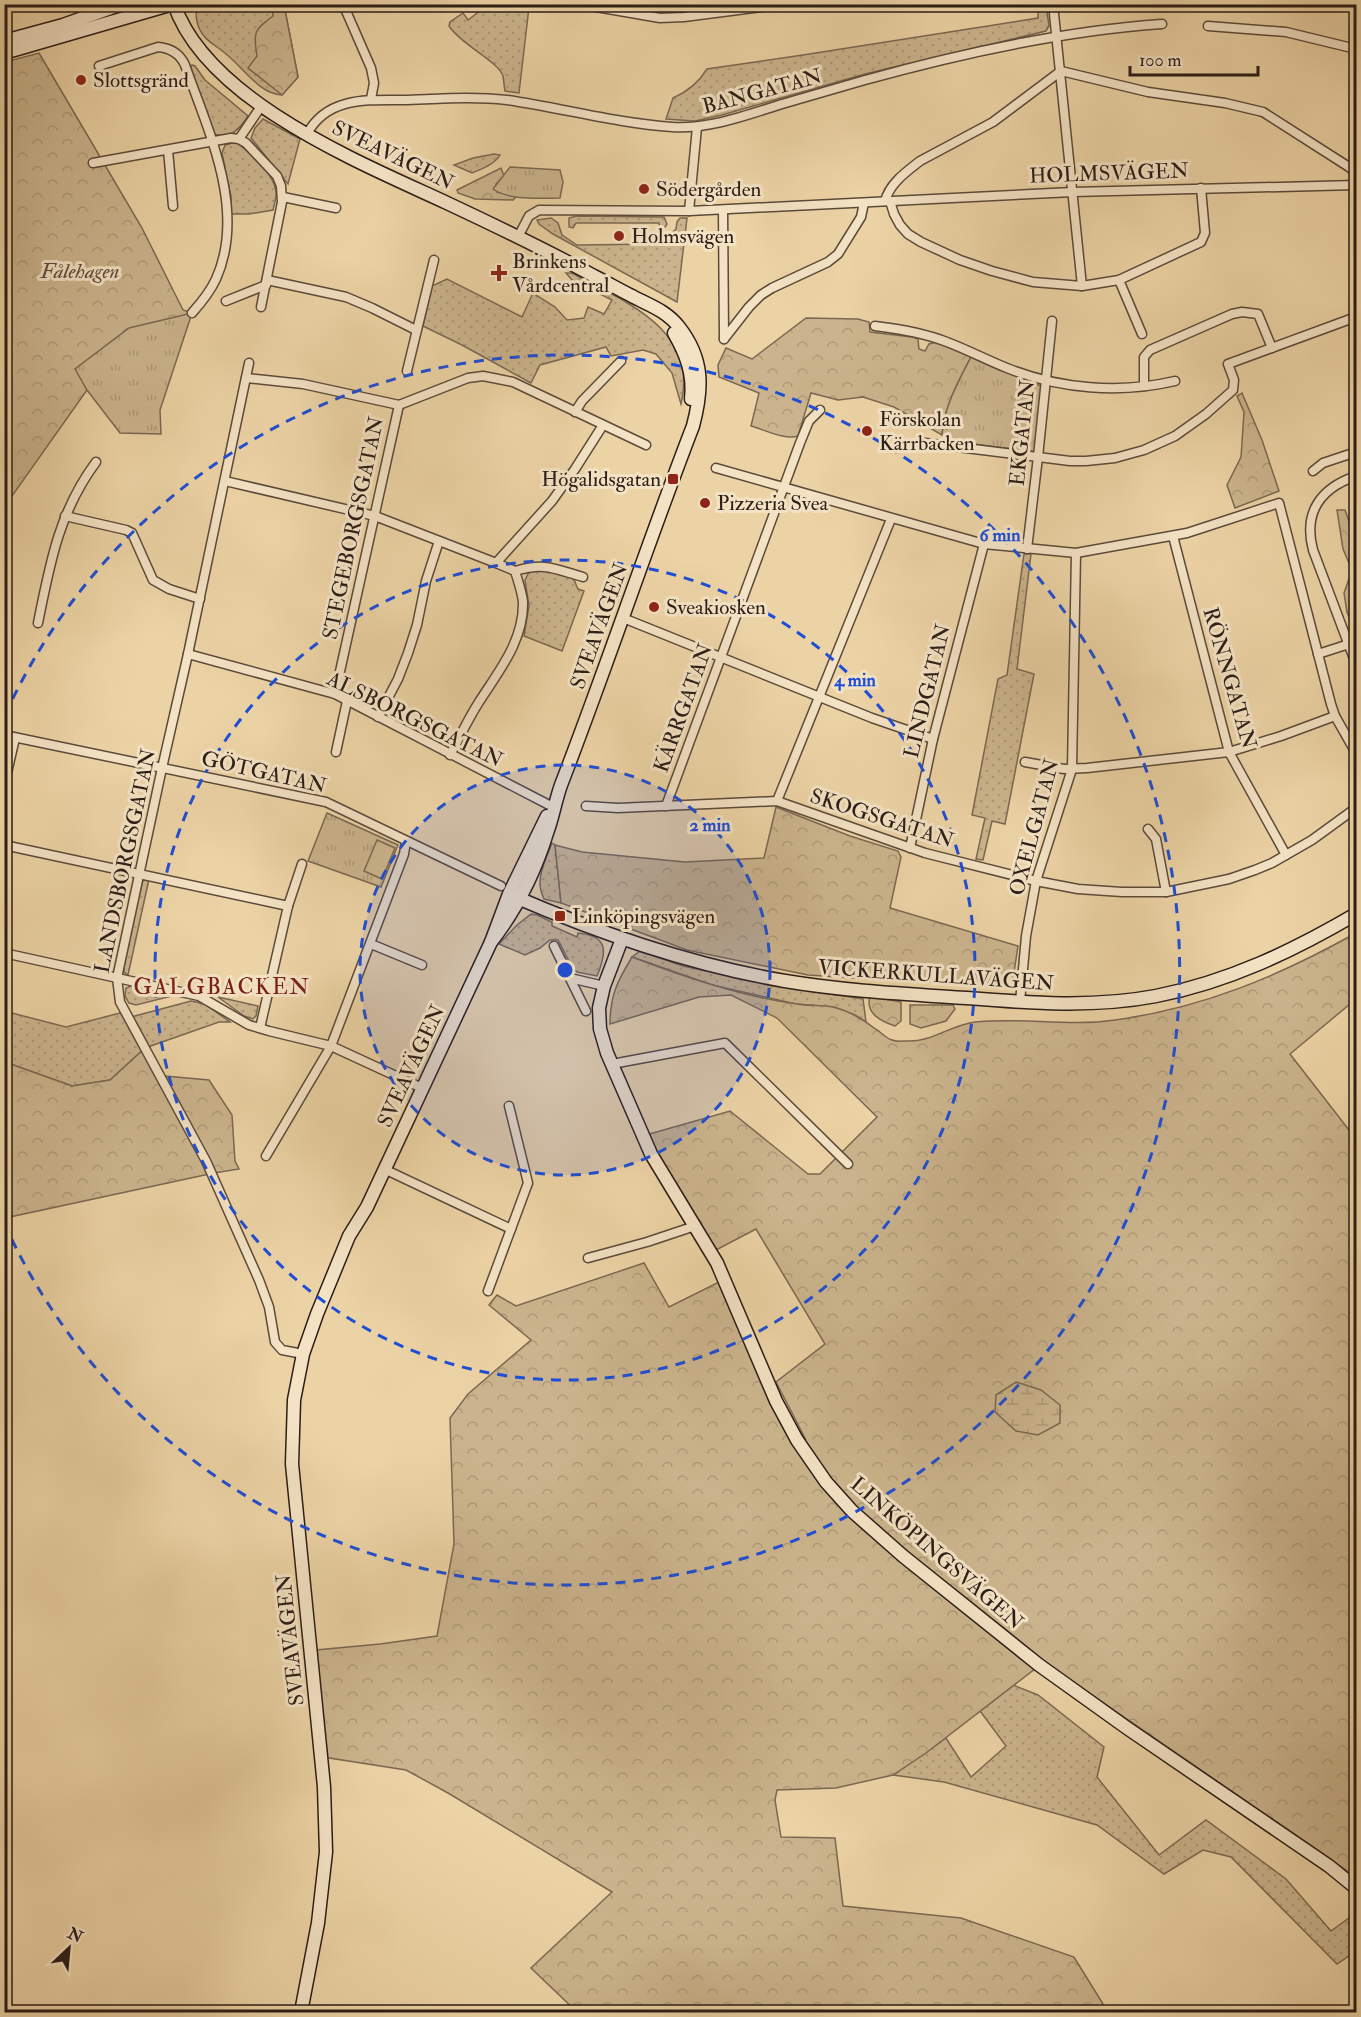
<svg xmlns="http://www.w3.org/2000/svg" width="1361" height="2017" viewBox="0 0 1361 2017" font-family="'IM FELL Double Pica',serif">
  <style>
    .grass { fill: url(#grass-dots); stroke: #7b6852; stroke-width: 1.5 }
    .forest { fill: url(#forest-crowns); stroke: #7b6852; stroke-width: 1.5 }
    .wetland { fill: url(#wetland-marsh); stroke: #7b6852; stroke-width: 1.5 }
    .park { fill: url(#park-tufts); stroke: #7b6852; stroke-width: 1.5 }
    .pitch { fill: #cbb48d; stroke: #7b6852; stroke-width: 1.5 }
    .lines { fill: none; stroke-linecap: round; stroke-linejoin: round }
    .street-casing { stroke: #5b4a3a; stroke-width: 11 }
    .secondary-casing { stroke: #2b1d17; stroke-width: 15 }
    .street { stroke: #f3e2c4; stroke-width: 8 }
    .secondary { stroke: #f3e2c4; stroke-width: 12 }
    .ring { fill: none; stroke: #1d4ed8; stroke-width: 3; stroke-dasharray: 10 8 }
    .poi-dot { fill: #8f2418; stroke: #f3e2c4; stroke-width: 2 }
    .labels { text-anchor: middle; stroke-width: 6; stroke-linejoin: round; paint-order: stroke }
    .poi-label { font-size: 21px; fill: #2b1d17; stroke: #f3e2c4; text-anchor: start }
    .street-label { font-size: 21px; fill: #2b1d17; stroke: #f3e2c4 }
    .park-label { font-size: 21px; font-style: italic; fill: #5b4a3a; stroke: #f3e2c4 }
    .neighbourhood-label { font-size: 22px; letter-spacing: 1.5px; fill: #7a1f14; stroke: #f3e2c4 }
    .centre { fill: #1d4ed8; stroke: #f3e2c4; stroke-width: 3 }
    .ring-label { font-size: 18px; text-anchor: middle; font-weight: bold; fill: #1d4ed8; stroke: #f3e2c4; stroke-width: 6; stroke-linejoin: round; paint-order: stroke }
  </style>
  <defs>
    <pattern id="grass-dots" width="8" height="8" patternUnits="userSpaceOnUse" patternTransform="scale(1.5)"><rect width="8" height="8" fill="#cbb48d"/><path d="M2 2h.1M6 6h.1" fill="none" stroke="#ae9a79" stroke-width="1.8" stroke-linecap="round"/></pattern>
    <pattern id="forest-crowns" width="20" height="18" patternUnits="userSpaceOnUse" patternTransform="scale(1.5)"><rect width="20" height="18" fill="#cbb48d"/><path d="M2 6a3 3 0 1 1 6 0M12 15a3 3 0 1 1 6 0" fill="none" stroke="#ae9a79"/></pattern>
    <pattern id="wetland-marsh" width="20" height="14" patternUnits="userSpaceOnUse" patternTransform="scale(1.5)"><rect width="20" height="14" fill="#cbb48d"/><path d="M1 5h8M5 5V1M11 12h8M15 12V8" fill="none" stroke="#ae9a79"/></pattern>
    <pattern id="park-tufts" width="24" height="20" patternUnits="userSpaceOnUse" patternTransform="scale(1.5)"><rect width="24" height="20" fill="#cbb48d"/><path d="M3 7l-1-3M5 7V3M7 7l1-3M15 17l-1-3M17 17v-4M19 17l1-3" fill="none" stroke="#ae9a79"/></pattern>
  </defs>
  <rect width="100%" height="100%" fill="#ecd3a5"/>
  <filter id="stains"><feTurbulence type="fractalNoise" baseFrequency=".00333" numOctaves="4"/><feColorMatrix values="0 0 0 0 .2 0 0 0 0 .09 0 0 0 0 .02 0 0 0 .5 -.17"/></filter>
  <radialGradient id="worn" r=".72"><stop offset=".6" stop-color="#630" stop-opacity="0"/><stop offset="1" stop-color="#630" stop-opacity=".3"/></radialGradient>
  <!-- grass -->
  <g class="grass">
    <path d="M 198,5 L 284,5 L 298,77 L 282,95 C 259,94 243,67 226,54 C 220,48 209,43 204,36 C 197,28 194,14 198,5 Z"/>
    <path d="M 1038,5 L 1046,5 L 1049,26 L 1046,31 L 865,74 L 722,115 L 695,121 L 666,119 L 673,98 C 687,92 699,82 707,69 L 803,55 L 1038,18 Z"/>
    <path d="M 529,7 L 519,93 L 505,91 C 504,87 504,81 503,76 C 498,61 460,44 449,26 L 450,22 L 463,13 L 468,20 L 481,10 Z"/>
    <path d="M 192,65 L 195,66 L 205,80 L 248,116 C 240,129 228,142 212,133 L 190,68 Z"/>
    <path d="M 263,119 L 300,139 L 288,184 L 251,138 L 255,128 Z"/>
    <path d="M 236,142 C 250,153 273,172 276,191 C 277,196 274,205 273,210 L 249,214 L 231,214 L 231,197 L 222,153 L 225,145 Z"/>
    <path d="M 494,154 L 500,155 C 495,164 482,169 472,173 L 454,165 L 473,158 Z"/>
    <path d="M 576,216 L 664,217 L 667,224 L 665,227 L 660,228 L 659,223 L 576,223 L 573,228 L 569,227 L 569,218 Z"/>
    <path d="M 551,218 L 558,223 L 562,235 L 577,245 L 661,244 L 676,229 L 677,222 L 680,218 L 687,218 L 677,302 L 553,234 L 539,224 L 537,220 Z"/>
    <path d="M 566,273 L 572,273 C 625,302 699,329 681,404 L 672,373 L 656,354 L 643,350 L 611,356 L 606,347 L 540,365 L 531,383 L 462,345 L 423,326 L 432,286 L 447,279 L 522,317 L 533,293 L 555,307 L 567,320 L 584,318 L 588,307 L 604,314 L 612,300 L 572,280 Z"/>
    <path d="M 1024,554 L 1031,554 L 1017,669 L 1034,674 L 1005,824 L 992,821 L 983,860 L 976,859 L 985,818 L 972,815 L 998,679 L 1007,675 Z"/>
    <path d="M 535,569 C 543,570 568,573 574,580 C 576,583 576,586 578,589 L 584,591 L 562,651 L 524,636 L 529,606 L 525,580 L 528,574 Z"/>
    <path d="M 552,843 L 555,845 L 561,903 L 544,899 C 534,880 545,862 552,843 Z"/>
    <path d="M 149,879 L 128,975 L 124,972 L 124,964 L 142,882 L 144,880 Z"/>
    <path d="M 531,914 L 537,915 L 552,922 L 552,926 L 577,937 L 578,933 C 609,936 607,952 597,976 L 577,972 L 572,967 L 558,940 L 550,940 L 540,948 L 525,955 L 499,944 L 517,925 Z"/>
    <path d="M 640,951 L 683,966 L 772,985 L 863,999 L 866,1022 L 855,1015 L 834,1007 L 796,1004 L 712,985 L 632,957 Z"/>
    <path d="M 131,986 C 144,988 162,988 172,996 L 136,1005 L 129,1003 L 125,996 L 126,988 Z"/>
    <path d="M 218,997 L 258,1006 L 256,1016 L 253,1019 L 244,1016 Z"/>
    <path d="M 191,1001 L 205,1004 L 230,1022 L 219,1022 L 145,1048 L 110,1080 L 72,1086 L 5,1062 L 4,1011 L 66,1027 L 128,1011 L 131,1017 Z"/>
    <path d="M 1013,1685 L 1038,1695 L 1104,1747 L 1097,1777 L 1159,1855 L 1206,1820 L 1286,1879 L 1331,1931 L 1356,1913 L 1356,1951 L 1337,1964 L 1231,1857 L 1203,1850 L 1164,1874 L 1097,1825 L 944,1782 L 893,1775 L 946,1738 L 971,1777 L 1006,1746 L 980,1711 Z"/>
  </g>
  <!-- forest -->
  <g class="forest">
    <path d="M 272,5 L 284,5 L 298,77 L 282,95 L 248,68 L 257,56 C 253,32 254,30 273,16 Z"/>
    <path d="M 39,53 L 142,228 L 183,310 L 192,313 L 76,369 L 87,390 L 5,506 L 5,62 Z"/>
    <path d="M 501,168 L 504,176 L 496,184 L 497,192 L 517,196 L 513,200 L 475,199 L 458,193 L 457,190 Z"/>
    <path d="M 806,318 L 858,319 L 869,322 L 870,332 L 912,337 L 918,339 L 919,349 L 925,351 L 929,344 L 936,342 L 971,357 C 958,382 944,407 942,435 L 894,407 L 863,397 L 838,400 L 811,393 L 798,436 C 785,440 765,430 751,426 L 759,393 L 719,377 L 718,365 L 726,348 L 752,359 Z"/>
    <path d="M 1242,393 L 1262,440 L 1279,491 L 1235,508 L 1227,485 L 1241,457 L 1244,412 L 1237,396 Z"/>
    <path d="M 1337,510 L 1345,510 L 1356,541 L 1356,636 L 1347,612 L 1344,593 L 1352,570 L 1343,549 Z"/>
    <path d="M 776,807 L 850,836 L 898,851 L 901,857 L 890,908 L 1018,946 L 1013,979 L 1007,984 L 884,980 L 808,975 L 687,950 L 561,903 L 555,845 L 582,852 L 685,862 L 764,858 Z"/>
    <path d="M 1356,933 L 1356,999 L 1290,1054 L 1356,1139 L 1356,1881 L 1346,1870 L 1044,1662 L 926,1753 L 893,1775 L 836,1788 L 777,1790 L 775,1800 L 781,1837 L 835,1838 L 843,1906 L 961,1918 L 1074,1957 L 1108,2012 L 577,2012 L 531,1968 L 612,1892 L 448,1793 L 406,1770 L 323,1757 L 316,1650 L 380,1644 L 437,1636 L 454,1544 L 450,1418 L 468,1394 L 531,1340 L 489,1305 L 497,1295 L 516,1306 L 644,1263 L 669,1307 L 729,1277 L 763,1386 L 806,1440 L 776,1382 L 825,1344 L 756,1229 L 716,1250 L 646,1135 L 730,1111 L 808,1174 L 820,1174 L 877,1117 L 777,1018 L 731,995 L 699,997 L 610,1024 C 610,995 618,980 632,957 C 685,977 740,996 797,1004 C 809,1006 821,1005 833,1007 C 850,1011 864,1020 877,1030 C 882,1033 887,1039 892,1040 C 896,1042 902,1041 906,1041 C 933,1042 948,1026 975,1022 C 1021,1017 1068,1027 1115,1020 C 1203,1008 1279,976 1356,933 Z"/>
    <path d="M 870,996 L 901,1002 L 901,1021 L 895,1026 C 881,1021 865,1014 870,996 Z"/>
    <path d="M 910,1005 L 953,1005 L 955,1009 L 946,1021 L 921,1028 L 910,1024 Z"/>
    <path d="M 145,1048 L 165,1076 L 209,1080 L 232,1115 L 235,1161 L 239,1169 L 214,1173 L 5,1218 L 5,1062 L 72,1086 L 110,1080 Z"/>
  </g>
  <!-- wetland -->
  <path class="wetland" d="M 1016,1382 L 1041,1390 L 1060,1405 L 1060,1423 L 1038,1435 L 1016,1431 L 995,1412 L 996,1395 Z"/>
  <!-- park -->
  <g class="park">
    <path d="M 510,167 L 560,170 L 563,182 L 560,198 C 540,198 510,201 493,189 Z"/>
    <path d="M 192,313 L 160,410 L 161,434 L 120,433 L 87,390 L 75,369 L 129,328 Z"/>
    <path d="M 971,357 L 1041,386 L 1038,452 L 956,442 L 942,435 C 944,407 958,382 971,357 Z"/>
    <path d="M 327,813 L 398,845 L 381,887 L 308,861 Z"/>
  </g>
  <!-- pitch -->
  <path class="pitch" d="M 377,840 L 395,848 L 382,879 L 364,871 Z"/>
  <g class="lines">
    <!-- street casing -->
    <g class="street-casing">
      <g id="street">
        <path d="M 343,4 L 371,68 L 374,83 L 371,99"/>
        <path d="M 579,4 L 660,18 L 684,17 L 785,4"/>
        <path d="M 1053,4 L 1082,286"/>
        <path d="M 461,6 L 468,4"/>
        <path d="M 1208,26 L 1286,32 L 1356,49"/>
        <path d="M 99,66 L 158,47 C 170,48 180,54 185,65 C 208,131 247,210 216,279 C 210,292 201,303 192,313"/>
        <path d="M 1061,71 L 1148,92 L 1225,103 L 1263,112 L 1349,167 L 1356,173"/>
        <path d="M 307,134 C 327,97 366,100 403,100 C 437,99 472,96 507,100 C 562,108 616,123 672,127 C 710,129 747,115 782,104 C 810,96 837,88 865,80 C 962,53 1061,31 1162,24"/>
        <path d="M 239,139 L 262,105"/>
        <path d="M 168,150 L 173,206"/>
        <path d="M 93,163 L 231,138 L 239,139 L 246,143 L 277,176 L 281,186 L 282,202 L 261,307"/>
        <path d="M 283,197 L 336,208"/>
        <path d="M 885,201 C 890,183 906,172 920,161 L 993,122 L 1061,71"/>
        <path d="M 890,201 L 894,214 L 900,225 L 908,234 L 921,242 L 960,260 L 992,271 L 1033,282 L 1082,286 L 1119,280 L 1201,242 L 1205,233 L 1201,188"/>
        <path d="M 723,210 L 724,339"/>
        <path d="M 689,211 L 697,127"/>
        <path d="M 518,237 L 529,216 L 539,210 L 689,211 L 1073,192 L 1356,185"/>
        <path d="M 267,280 L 346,297 L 372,308 L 416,330"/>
        <path d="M 1119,280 L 1142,334"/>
        <path d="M 226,301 L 266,285"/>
        <path d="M 875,326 C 900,329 924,333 947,342 C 968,350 987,360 1007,368 C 1059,389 1120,394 1175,381"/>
        <path d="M 724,339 L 749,307 L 761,295 L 772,288 L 828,262 L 838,254 L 861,217 L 864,203"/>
        <path d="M 249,363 L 188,654 L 162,768 L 117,978 L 120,1002 L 206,1161 L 259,1280 L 269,1307 L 275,1342 L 282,1350 L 303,1354"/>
        <path d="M 407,371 L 434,260"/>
        <path d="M 246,378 L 303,384 L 399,405 L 468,378 L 483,376 L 513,382 L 646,445"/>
        <path d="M 1144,386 L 1144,357 L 1150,350 L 1232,314 L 1242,312 L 1258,314 L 1272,348"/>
        <path d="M 575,412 L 582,401 L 621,361"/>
        <path d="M 925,443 L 1070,461 L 1086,461 L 1115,458 L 1144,450 L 1175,436 L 1206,414 L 1233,390 L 1234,380 L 1228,364 L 1356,317"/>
        <path d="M 716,468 L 984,544 L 1076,553 L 1187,533 L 1279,503 L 1331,704 L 1335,716 L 1356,753"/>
        <path d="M 1313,471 L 1323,463 L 1356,452"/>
        <path d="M 1356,476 C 1321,488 1303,512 1313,550 L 1356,664"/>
        <path d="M 225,481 L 375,516 L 496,563"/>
        <path d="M 65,516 L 126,530 L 132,533 L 153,580 L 169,589 L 200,599"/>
        <path d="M 1173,536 L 1229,752 L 1286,855"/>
        <path d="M 1027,549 L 1038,457 L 1052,321"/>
        <path d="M 515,571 C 546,562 554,569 583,577"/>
        <path d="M 623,618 L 872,718 L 933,739"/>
        <path d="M 38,623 C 50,563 59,512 96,462"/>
        <path d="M 188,654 L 335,694 L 553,807"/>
        <path d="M 1318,654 L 1349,644"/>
        <path d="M 335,694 L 399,405"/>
        <path d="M 378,717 L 398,679 L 408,653 L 417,625 L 426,581 L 439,541"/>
        <path d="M 4,735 L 326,802 L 501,886"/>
        <path d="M 336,752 L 347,701"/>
        <path d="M 450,755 C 460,737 468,719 479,702 C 498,672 524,641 523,602 C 522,592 518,581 515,571 L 496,563 L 552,501 L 575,469 L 603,425"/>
        <path d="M 1025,762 L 1064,769 L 1087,768 L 1229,752 L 1281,736 L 1335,716"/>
        <path d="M 4,786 L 15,738"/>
        <path d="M 777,801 L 891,519"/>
        <path d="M 586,806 L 618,808 L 777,801 L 925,853 L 1036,881 L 1078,889 L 1122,892 L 1166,892 L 1229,879 L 1255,870 L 1272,863 L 1312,840 L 1356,808"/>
        <path d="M 666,806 L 800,443 L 809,421 L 820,410"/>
        <path d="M 1148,829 L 1156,839 L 1166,892"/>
        <path d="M 4,845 L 288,906"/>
        <path d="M 910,848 L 933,739 L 984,544"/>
        <path d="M 371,944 L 422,965"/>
        <path d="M 554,946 L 586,1011"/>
        <path d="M 4,953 L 199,996 L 249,1025 L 269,1031 L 331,1046 L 422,1088"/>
        <path d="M 570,978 L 604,986"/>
        <path d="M 1020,1002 L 1026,936 L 1036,881 L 1072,769 L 1076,553"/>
        <path d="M 260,1028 L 288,906 L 302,864"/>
        <path d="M 612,1064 L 725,1043 L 848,1164"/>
        <path d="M 266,1156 L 331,1046 L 404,854 L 406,841"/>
        <path d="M 384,1169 L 511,1229"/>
        <path d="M 588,1258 L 647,1242 L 695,1226"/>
        <path d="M 488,1291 L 528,1183 L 509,1106"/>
      </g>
    </g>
    <!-- secondary casing -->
    <g class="secondary-casing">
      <g id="secondary">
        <path d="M 174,4 C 207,101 361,163 447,203 C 496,226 546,250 594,276 C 606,282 618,289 630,295 C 648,305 666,310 679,327 C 704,359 703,388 693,426 C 647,545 607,666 561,785 C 555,802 553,817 547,833 C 535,872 516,910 491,942"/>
        <path d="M 4,41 L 63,25 L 122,4"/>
        <path d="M 4,53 L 173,4"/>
        <path d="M 674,333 C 686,354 694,374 691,399"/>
        <path d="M 513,896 C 601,934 691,965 785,981 C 845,991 906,994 966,998 C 1030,1003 1093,1008 1156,996 C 1228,982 1293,951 1356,914"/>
        <path d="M 622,939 L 604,986 L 599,1008 L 600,1029 L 607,1053 L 651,1154 L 717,1263 L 776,1401 L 797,1440 L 826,1482 L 852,1511 L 903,1556 L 1039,1665 L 1127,1728 L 1329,1866 L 1356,1888"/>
        <path d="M 301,2012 L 318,1923 L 326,1852 L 324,1787 L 292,1464 L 294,1400 L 303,1354 L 317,1314 L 349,1236 L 367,1207 L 491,942 L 509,894 L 547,816"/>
      </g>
    </g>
    <!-- street -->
    <use href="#street" class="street"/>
    <!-- secondary -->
    <use href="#secondary" class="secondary"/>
  </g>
  <!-- distance rings -->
  <circle cx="565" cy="970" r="205" fill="#1d4ed8" fill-opacity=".12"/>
  <g class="ring">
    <circle cx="565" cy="970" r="205"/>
    <circle cx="565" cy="970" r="410"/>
    <path d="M5 715A615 615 0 1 1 5 1225"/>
  </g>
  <!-- markers -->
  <g class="poi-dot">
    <circle cx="81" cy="80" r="6"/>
    <circle cx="644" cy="189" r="6"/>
    <circle cx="619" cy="236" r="6"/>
    <path d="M496 264h6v6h6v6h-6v6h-6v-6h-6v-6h6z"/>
    <circle cx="867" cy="431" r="6"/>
    <rect x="667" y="473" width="12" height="12" rx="3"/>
    <circle cx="705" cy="503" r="6"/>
    <circle cx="654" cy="607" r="6"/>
    <rect x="554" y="910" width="12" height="12" rx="3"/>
  </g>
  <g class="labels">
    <!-- poi labels -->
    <g class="poi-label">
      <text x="93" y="87">Slottsgränd</text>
      <text x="656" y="196">Södergården</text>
      <text x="631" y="243">Holmsvägen</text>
      <text x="512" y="268">Brinkens<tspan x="512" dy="24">Vårdcentral</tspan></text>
      <text x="879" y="426">Förskolan<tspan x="879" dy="24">Kärrbacken</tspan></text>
      <text x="661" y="486" text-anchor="end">Högalidsgatan</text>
      <text x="717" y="510">Pizzeria Svea</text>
      <text x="666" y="614">Sveakiosken</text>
      <text x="572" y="923">Linköpingsvägen</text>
    </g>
    <!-- street labels -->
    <g class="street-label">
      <text transform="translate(762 91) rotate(-15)" y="7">BANGATAN</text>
      <text transform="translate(393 155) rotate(26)" y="7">SVEAVÄGEN</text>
      <text transform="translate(1109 173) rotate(-2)" y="7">HOLMSVÄGEN</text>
      <text transform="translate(1022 433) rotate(-84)" y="7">EKGATAN</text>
      <text transform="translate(353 528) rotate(-78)" y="7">STEGEBORGSGATAN</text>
      <text transform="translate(599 626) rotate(-70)" y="7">SVEAVÄGEN</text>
      <text transform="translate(1230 678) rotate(74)" y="7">RÖNNGATAN</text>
      <text transform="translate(927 691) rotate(-76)" y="7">LINDGATAN</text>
      <text transform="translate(683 708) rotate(-70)" y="7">KÄRRGATAN</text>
      <text transform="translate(415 719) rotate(26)" y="7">ALSBORGSGATAN</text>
      <text transform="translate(264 772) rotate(13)" y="7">GÖTGATAN</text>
      <text transform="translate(882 818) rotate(18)" y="7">SKOGSGATAN</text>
      <text transform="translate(1034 827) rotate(-75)" y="7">OXELGATAN</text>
      <text transform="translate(125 861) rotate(-78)" y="7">LANDSBORGSGATAN</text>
      <text transform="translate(936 975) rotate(4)" y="7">VICKERKULLAVÄGEN</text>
      <text transform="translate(411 1066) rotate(-65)" y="7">SVEAVÄGEN</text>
      <text transform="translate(937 1553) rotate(41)" y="7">LINKÖPINGSVÄGEN</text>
      <text transform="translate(290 1640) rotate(-96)" y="7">SVEAVÄGEN</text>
    </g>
    <!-- park labels -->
    <g class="park-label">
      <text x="80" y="278">Fålehagen</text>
    </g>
    <!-- neighbourhood labels -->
    <g class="neighbourhood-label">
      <text x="222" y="994">GALGBACKEN</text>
    </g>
  </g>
  <circle cx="565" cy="970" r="9" class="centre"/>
  <g class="ring-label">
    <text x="1000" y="541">6 min</text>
    <text x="855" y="686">4 min</text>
    <text x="710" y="831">2 min</text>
  </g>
  <!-- margin -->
  <rect width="1361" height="2017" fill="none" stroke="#ecd3a5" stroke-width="24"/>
  <rect x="6" y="6" width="1349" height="2005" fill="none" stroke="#2b1d17" stroke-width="3"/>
  <rect x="12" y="12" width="1337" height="1993" fill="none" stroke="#2b1d17" stroke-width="1.5"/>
  <!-- north arrow -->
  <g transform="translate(69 1948) rotate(26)" stroke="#f3e2c4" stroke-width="4.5" paint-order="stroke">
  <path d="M0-4.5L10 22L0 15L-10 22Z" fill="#2b1d17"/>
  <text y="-9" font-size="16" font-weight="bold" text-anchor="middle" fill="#2b1d17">N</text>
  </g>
  <!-- scale -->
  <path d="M1130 66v9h128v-9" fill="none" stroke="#2b1d17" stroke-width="3"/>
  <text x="1139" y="66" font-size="18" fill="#2b1d17" stroke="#f3e2c4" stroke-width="4.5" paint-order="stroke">100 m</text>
  <rect width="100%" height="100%" filter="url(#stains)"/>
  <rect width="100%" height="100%" fill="url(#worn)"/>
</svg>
